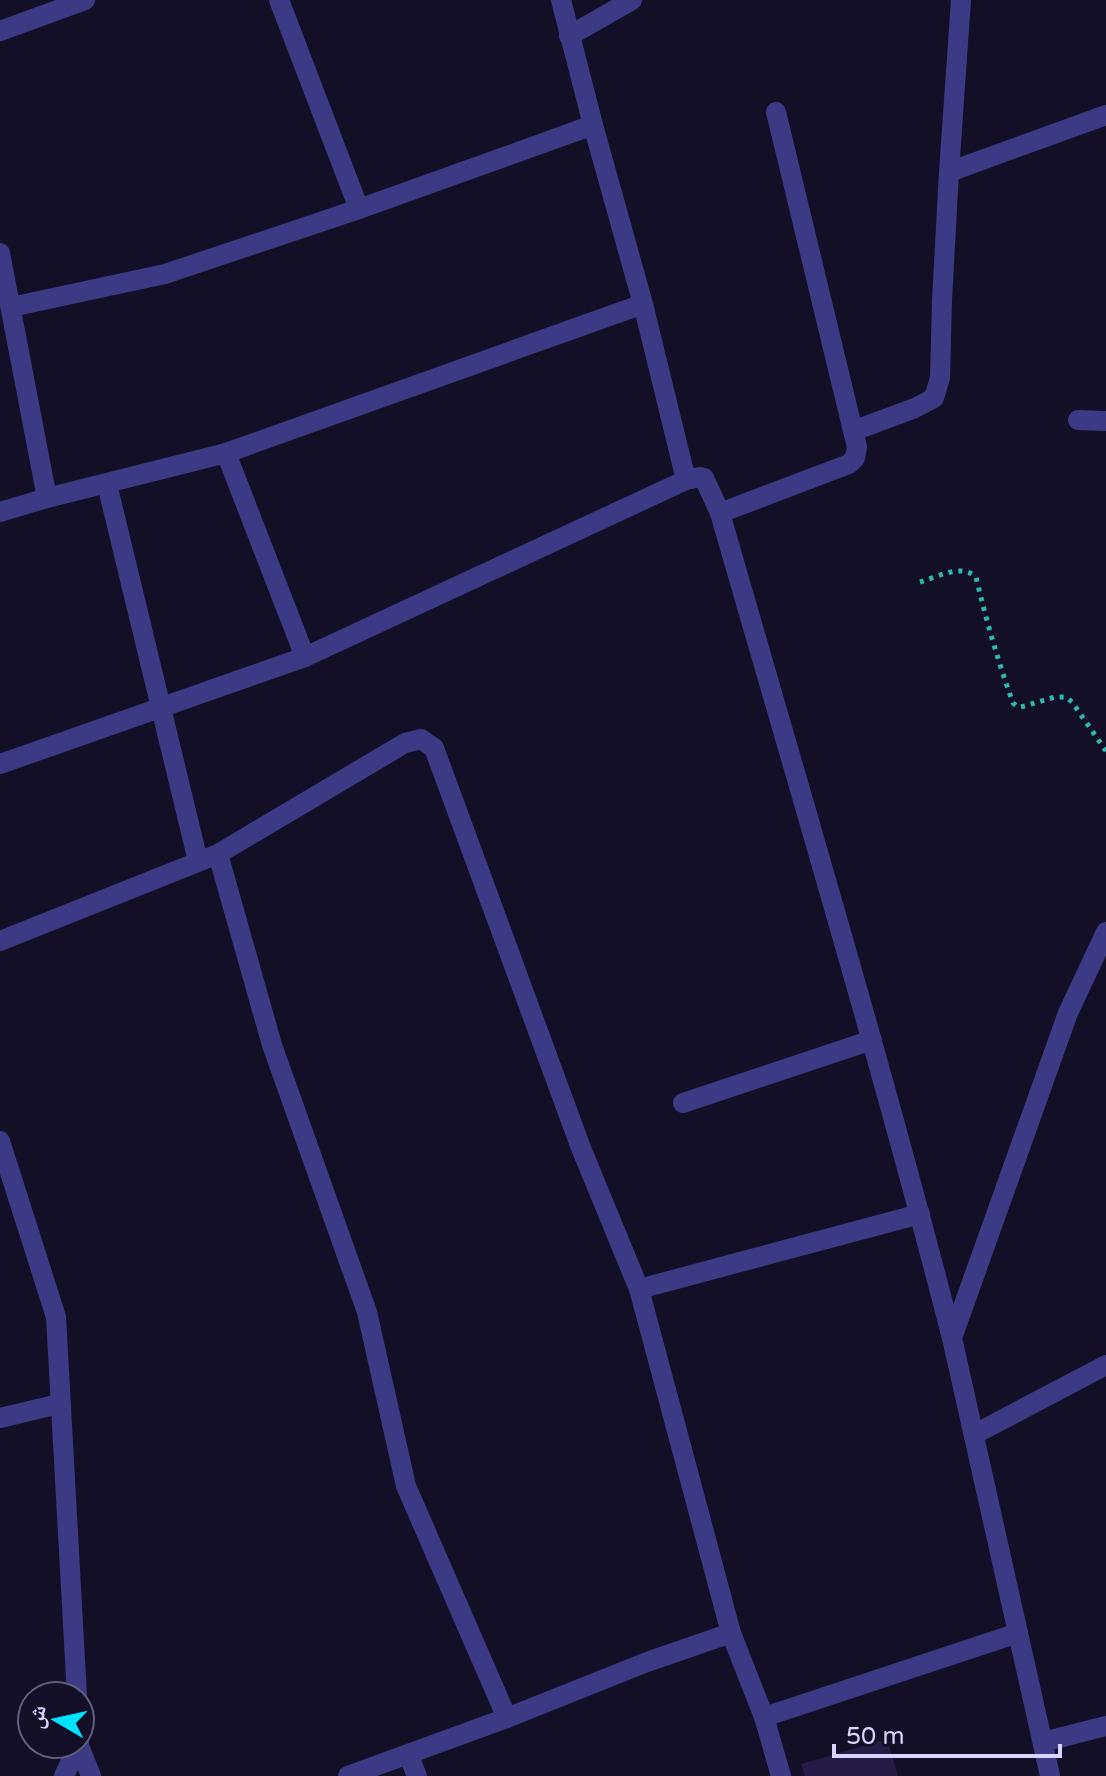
<svg xmlns="http://www.w3.org/2000/svg" width="1106" height="1776" viewBox="0 0 1106 1776" font-family="'Varela Round','Noto Naskh Arabic',sans-serif">
  <style>
    .building { fill: #241b47 }
    .lines { fill: none; stroke-linecap: round; stroke-linejoin: round }
    .path { stroke: #2fb8b0; stroke-width: 5; stroke-dasharray: 4 6; stroke-linecap: butt }
    .street { stroke: #3d3a85; stroke-width: 20 }
  </style>
  <rect width="100%" height="100%" fill="#130f26"/>
  <!-- building -->
  <path class="building" d="M 887,1739 L 898,1776 L 805,1776 L 801,1764 Z"/>
  <g class="lines">
    <!-- path -->
    <path class="path" d="M 920,582 C 938,577 961,563 976,577 C 986,620 998,661 1013,703 L 1018,707 L 1021,707 L 1055,697 L 1066,697 L 1072,702 L 1106,751"/>
    <!-- street -->
    <g class="street">
      <path d="M 279,0 L 359,209"/>
      <path d="M 561,0 L 593,125 L 643,304 L 686,480 L 700,477 L 704,478 L 720,513 C 799,788 881,1062 952,1338"/>
      <path d="M 0,31 L 85,0"/>
      <path d="M 569,36 L 632,0"/>
      <path d="M 776,112 L 853,431"/>
      <path d="M 949,172 L 1106,115"/>
      <path d="M 0,253 L 47,498"/>
      <path d="M 11,307 L 165,274 L 359,209 L 593,125"/>
      <path d="M 1078,420 L 1106,421"/>
      <path d="M 226,453 L 305,657"/>
      <path d="M 107,484 L 198,861"/>
      <path d="M 0,512 L 47,498 L 226,453 L 643,304"/>
      <path d="M 720,513 L 849,464 L 855,458 L 857,447 L 853,431 L 915,408 L 934,398 L 940,378 L 942,300 L 949,172 L 961,0"/>
      <path d="M 0,764 L 305,657 L 686,480"/>
      <path d="M 218,854 L 272,1045 L 367,1312 L 406,1486 L 507,1718"/>
      <path d="M 0,941 L 218,854 L 405,743 L 421,739 L 434,748 L 581,1148 L 639,1289 L 731,1633 L 764,1717 L 781,1776"/>
      <path d="M 683,1103 L 872,1040"/>
      <path d="M 0,1141 L 56,1317 L 77,1696"/>
      <path d="M 639,1289 L 920,1214"/>
      <path d="M 0,1418 L 59,1404"/>
      <path d="M 975,1434 L 1106,1365"/>
      <path d="M 764,1717 L 1018,1633"/>
      <path d="M 1043,1742 L 1106,1726"/>
      <path d="M 79,1746 L 91,1776"/>
      <path d="M 408,1754 L 417,1776"/>
      <path d="M 64,1776 L 79,1744"/>
      <path d="M 348,1776 L 507,1718 L 647,1662 L 731,1633"/>
      <path d="M 1050,1776 L 952,1338 L 1068,1013 L 1106,932"/>
    </g>
  </g>
  <!-- north arrow -->
  <g transform="translate(56 1720) rotate(279)"><circle r="38" fill="#130f26" stroke="#625e7d" stroke-width="2"/>
  <path d="M0-6L14 30L0 20L-14 30Z" fill="#00e5ff"/>
  <text y="-12" font-size="22" font-weight="bold" text-anchor="middle" fill="#d9d4ff">ش</text>
  </g>
  <!-- scale -->
  <path d="M834 1744v12h226v-12" fill="none" stroke="#d9d4ff" stroke-width="4"/>
  <text x="846" y="1744" font-size="24" fill="#d9d4ff" stroke="#130f26" stroke-width="6" paint-order="stroke">50 m</text>
</svg>
